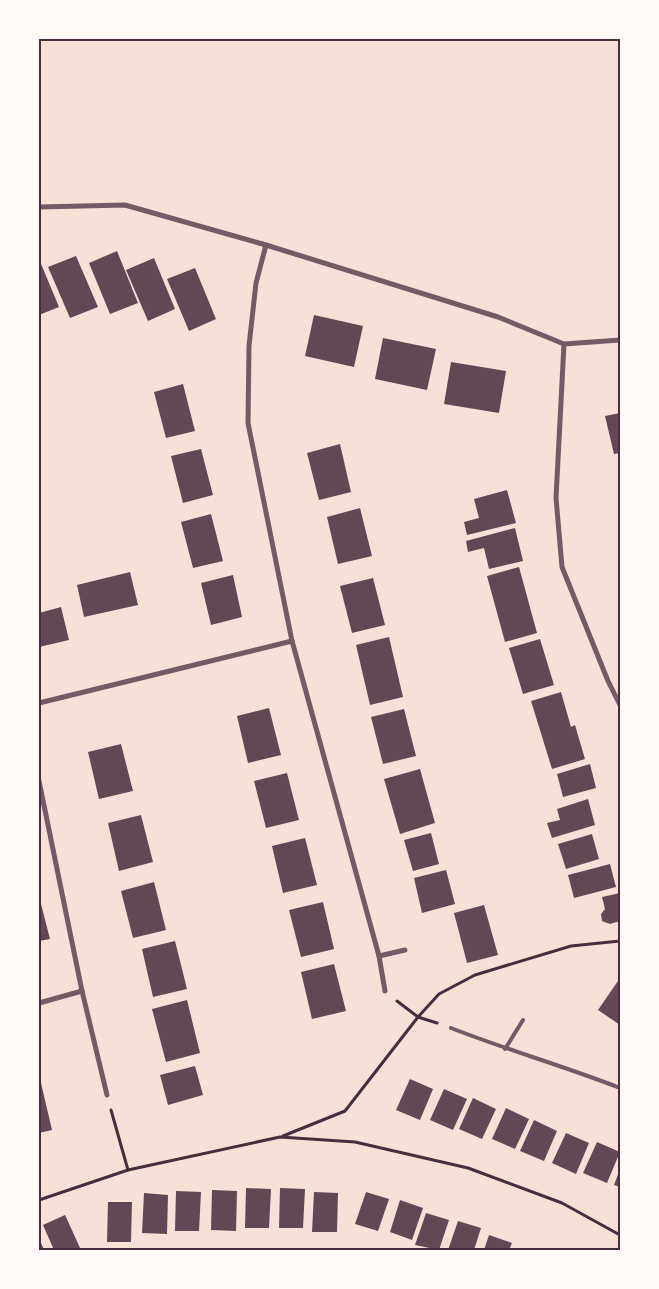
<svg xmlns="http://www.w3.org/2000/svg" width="659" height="1289" viewBox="0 0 659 1289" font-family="'Roboto Condensed',sans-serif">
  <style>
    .building { fill: #644757 }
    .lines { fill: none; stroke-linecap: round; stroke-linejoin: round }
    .path { stroke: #4a2c40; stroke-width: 3 }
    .service { stroke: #755966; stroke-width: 4 }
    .minor { stroke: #755966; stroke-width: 5 }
    .neatline { fill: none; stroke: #4a2c40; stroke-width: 2 }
  </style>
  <rect width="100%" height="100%" fill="#f7e1d7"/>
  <!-- building -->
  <g class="building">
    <path d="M 117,251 L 138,303 L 110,314 L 89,263 Z"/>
    <path d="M 76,256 L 98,307 L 70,318 L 48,267 Z"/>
    <path d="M 154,258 L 175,309 L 148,321 L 126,270 Z"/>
    <path d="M 39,259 L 59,307 L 39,315 Z"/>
    <path d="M 195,268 L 216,319 L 189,331 L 167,279 Z"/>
    <path d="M 314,315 L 363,326 L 354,367 L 305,356 Z"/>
    <path d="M 383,338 L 436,349 L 427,390 L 375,379 Z"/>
    <path d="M 451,362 L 506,371 L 499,413 L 444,404 Z"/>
    <path d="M 183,384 L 195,431 L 166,438 L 154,392 Z"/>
    <path d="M 620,413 L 620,453 L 614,454 L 605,416 Z"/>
    <path d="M 340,444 L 351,492 L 319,500 L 307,453 Z"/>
    <path d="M 201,449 L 213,495 L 183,503 L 171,456 Z"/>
    <path d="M 507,490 L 516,523 L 467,535 L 464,522 L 479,518 L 474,499 Z"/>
    <path d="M 360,508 L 372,556 L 338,564 L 327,517 Z"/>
    <path d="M 211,514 L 223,561 L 193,568 L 181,522 Z"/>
    <path d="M 515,528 L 523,561 L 489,569 L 484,548 L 468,552 L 466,541 Z"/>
    <path d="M 519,567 L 537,633 L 505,642 L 487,576 Z"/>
    <path d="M 130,572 L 138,605 L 84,617 L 77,585 Z"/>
    <path d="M 233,575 L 242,617 L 211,625 L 201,583 Z"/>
    <path d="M 373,578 L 385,625 L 352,633 L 340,586 Z"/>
    <path d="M 61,607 L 69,640 L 39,647 L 39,613 Z"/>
    <path d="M 389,637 L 403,697 L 370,705 L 356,645 Z"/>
    <path d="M 540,639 L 554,685 L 523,694 L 509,648 Z"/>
    <path d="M 561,692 L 571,727 L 575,725 L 585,759 L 552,769 L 531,701 Z"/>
    <path d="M 269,708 L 281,755 L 248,763 L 237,716 Z"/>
    <path d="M 404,709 L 416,756 L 383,764 L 371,717 Z"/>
    <path d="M 121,744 L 133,791 L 99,799 L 88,752 Z"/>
    <path d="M 590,764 L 596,788 L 563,797 L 557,774 Z"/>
    <path d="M 420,769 L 435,823 L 400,834 L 384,779 Z"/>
    <path d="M 287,773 L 299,820 L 266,828 L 254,781 Z"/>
    <path d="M 588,799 L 595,825 L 552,838 L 547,823 L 560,820 L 557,809 Z"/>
    <path d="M 141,815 L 153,862 L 119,871 L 108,823 Z"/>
    <path d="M 431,833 L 439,864 L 413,871 L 404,840 Z"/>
    <path d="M 592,834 L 599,859 L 566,869 L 558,844 Z"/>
    <path d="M 305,838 L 317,885 L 283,893 L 272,846 Z"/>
    <path d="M 610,864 L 616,887 L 574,898 L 568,875 Z"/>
    <path d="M 446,870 L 455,904 L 422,913 L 414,878 Z"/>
    <path d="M 154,882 L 166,930 L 133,938 L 121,891 Z"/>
    <path d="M 620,893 L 620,921 L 610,924 L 602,921 L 601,914 L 605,909 L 602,897 Z"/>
    <path d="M 323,902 L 334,949 L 301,957 L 289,910 Z"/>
    <path d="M 41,904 L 50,939 L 39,941 L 39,905 Z"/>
    <path d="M 484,905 L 498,955 L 467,963 L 454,913 Z"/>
    <path d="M 175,941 L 187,989 L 153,997 L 142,949 Z"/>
    <path d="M 334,964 L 346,1011 L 312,1019 L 301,972 Z"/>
    <path d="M 618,981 L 620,983 L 620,1025 L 598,1010 Z"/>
    <path d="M 187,1000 L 200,1053 L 166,1062 L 152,1009 Z"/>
    <path d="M 195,1066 L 203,1095 L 168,1105 L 160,1075 Z"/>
    <path d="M 410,1079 L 433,1089 L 420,1120 L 396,1110 Z"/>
    <path d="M 41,1083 L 52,1130 L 39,1133 L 39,1084 Z"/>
    <path d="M 444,1089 L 467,1099 L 453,1130 L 430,1120 Z"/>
    <path d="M 473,1098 L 496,1109 L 482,1139 L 459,1129 Z"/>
    <path d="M 506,1108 L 529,1119 L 515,1149 L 492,1139 Z"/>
    <path d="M 534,1120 L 557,1131 L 544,1161 L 520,1151 Z"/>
    <path d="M 566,1133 L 589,1143 L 576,1174 L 552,1163 Z"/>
    <path d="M 597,1142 L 620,1152 L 607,1183 L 583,1173 Z"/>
    <path d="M 620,1169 L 620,1187 L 614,1185 Z"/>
    <path d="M 246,1188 L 271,1189 L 269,1228 L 245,1228 Z"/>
    <path d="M 280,1188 L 305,1189 L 303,1228 L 279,1228 Z"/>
    <path d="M 212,1190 L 237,1191 L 236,1231 L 211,1230 Z"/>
    <path d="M 176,1191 L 201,1192 L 199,1231 L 175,1231 Z"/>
    <path d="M 314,1192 L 338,1193 L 337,1232 L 312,1232 Z"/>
    <path d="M 366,1192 L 389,1199 L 378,1231 L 355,1224 Z"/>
    <path d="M 144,1193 L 168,1195 L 167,1234 L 142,1233 Z"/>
    <path d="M 400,1200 L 423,1208 L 412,1240 L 390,1232 Z"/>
    <path d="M 108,1202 L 132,1202 L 131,1242 L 107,1242 Z"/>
    <path d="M 426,1213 L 449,1220 L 439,1250 L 415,1245 Z"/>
    <path d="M 65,1215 L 81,1250 L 54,1250 L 43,1225 Z"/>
    <path d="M 458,1221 L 481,1228 L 474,1250 L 448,1250 Z"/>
    <path d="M 489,1235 L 512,1243 L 509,1250 L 484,1250 Z"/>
    <path d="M 39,1238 L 44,1250 L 39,1250 Z"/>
  </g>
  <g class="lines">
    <!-- path -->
    <g class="path">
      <path d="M 397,1001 L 418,1017 L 437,1023"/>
      <path d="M 111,1110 L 128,1170"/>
      <path d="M 283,1136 L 345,1111 L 418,1017 L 439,994 L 475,975 L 571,946 L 620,941"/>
      <path d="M 39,1200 L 128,1170 L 280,1137 L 355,1142 L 468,1168 L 562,1203 L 620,1235"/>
    </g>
    <!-- service -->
    <g class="service">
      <path d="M 451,1028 C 507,1050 564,1066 620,1088"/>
      <path d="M 505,1049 L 523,1020"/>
    </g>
    <!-- minor -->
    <g class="minor">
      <path d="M 39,207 L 125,205 L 266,245 L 498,317 L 564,344 L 620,340"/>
      <path d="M 266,245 L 256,283 L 249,346 L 248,423 L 292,641 L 379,956 L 385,991"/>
      <path d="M 564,344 L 556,498 L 562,567 L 608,681 L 620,705"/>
      <path d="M 39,703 L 292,641"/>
      <path d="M 39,781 L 82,991 L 107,1095"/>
      <path d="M 379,956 L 405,950"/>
      <path d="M 39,1003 L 82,991"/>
    </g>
  </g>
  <!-- border -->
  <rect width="659" height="1289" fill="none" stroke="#fffaf5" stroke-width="80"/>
  <rect x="40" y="40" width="579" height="1209" class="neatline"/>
</svg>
